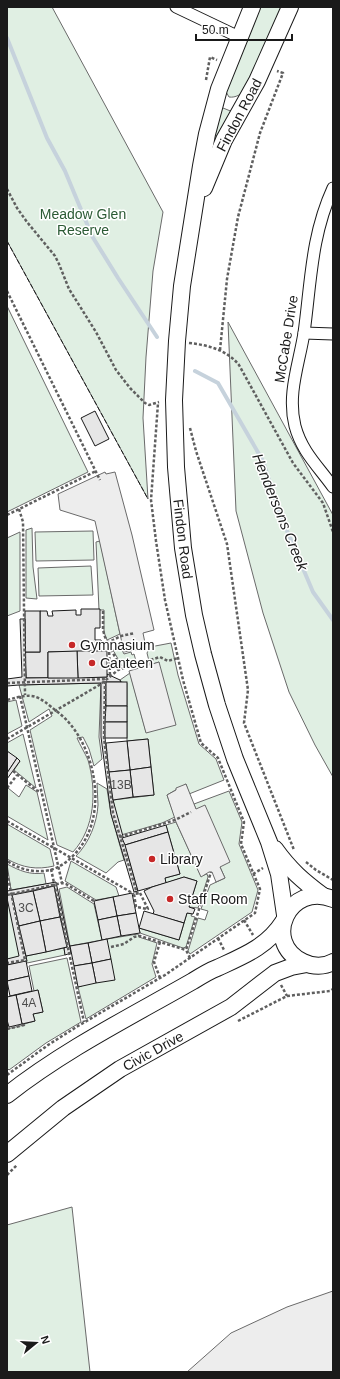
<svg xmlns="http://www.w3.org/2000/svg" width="340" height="1379" viewBox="0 0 340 1379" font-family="Helvetica,sans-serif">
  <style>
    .green { fill: #e0efe3; stroke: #6a6a6a }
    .parking { fill: #ededed; stroke: #6a6a6a }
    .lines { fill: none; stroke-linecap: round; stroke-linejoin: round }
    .stream { stroke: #c6d2dc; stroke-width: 4 }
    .building { fill: #e6e6e6; stroke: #1a1a1a }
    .minor-casing { stroke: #1a1a1a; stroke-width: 13 }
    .secondary-casing { stroke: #1a1a1a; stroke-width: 18 }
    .path { stroke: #5f5f5f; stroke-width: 2.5; stroke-dasharray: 3 2; stroke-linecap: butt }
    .minor { stroke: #fff; stroke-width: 11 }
    .secondary { stroke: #fff; stroke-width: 16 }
    .fence { stroke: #1a1a1a; stroke-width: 1; stroke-dasharray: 5 2; stroke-linecap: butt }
    .poi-dot { fill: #c62828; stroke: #fff; stroke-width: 1.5 }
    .labels { text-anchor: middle; stroke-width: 3; stroke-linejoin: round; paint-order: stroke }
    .number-label { font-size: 12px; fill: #4d4d4d }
    .street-label { font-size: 14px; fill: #1a1a1a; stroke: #fff }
    .park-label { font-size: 14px; fill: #2b5a34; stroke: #fff }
    .poi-label { font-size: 14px; fill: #1a1a1a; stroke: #fff; text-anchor: start }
    .water-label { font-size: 15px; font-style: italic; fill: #1a1a1a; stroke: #fff }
  </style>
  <rect width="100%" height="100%" fill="#fff"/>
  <!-- green -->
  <g class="green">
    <path d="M 7,7 L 52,7 L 163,212 L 153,271 L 146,357 L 143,418 L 148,499 L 7,241 Z"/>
    <path d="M 257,7 L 285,7 L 246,90 C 241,94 236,98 229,97 L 225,90 Z"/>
    <path d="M 219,104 L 223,108 L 233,112 L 210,158 Z"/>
    <path d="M 7,306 L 88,472 L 7,512 Z"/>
    <path d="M 228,322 L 333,515 L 333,777 L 315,745 L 289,692 L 263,613 L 236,511 Z"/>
    <path d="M 32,528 L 33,567 L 37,599 L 26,598 L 26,530 Z"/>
    <path d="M 93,531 L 94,560 L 36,561 L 35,532 Z"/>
    <path d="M 20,532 L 20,611 L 7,616 L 7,538 Z"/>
    <path d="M 100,541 L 120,634 L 107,640 L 104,632 L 104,610 L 99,610 L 96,542 Z"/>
    <path d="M 91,566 L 93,595 L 39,596 L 38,568 Z"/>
    <path d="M 171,643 L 178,675 L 199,744 L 216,759 L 224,780 L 189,794 L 186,784 L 167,795 L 175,817 L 162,823 L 121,835 L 113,800 L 154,795 L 148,739 L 127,741 L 127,683 L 121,682 L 120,680 L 130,673 L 146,732 L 159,662 L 150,665 L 147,653 L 150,647 Z"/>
    <path d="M 113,650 L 122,650 L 124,654 L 131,652 L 132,655 L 134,654 L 136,661 L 122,666 Z"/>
    <path d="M 101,683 L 99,737 L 102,759 L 94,766 L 89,749 L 83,737 L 77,738 C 80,745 85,753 88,760 C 97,791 95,828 73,852 L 57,845 L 30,730 L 52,716 L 49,709 L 29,722 L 19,685 Z"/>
    <path d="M 16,700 L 22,726 L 7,734 L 7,702 Z"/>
    <path d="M 23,734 L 36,788 L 14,770 L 20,761 L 7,751 L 7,743 Z"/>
    <path d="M 97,783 L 107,789 L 111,814 L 124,860 L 118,862 L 106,873 L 76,856 C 89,843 97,823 98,805 C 98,798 97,790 97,783 Z"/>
    <path d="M 26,785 L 37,792 L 48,840 L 7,816 L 7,789 L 8,788 L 19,797 Z"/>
    <path d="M 229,791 L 242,822 L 239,844 L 258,890 L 252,912 L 190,954 L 188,951 L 198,918 L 205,920 L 208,911 L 201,909 L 210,885 L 225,878 L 220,867 L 205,806 L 196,810 L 194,804 Z"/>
    <path d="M 176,822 L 201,876 L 207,874 L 208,877 L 198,908 L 189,907 L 197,881 L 184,877 L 166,883 L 165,878 L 180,874 L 166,825 Z"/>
    <path d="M 7,824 L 50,849 L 54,866 C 37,870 23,868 7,859 Z"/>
    <path d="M 71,861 L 116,887 L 119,896 L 96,900 L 65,881 Z"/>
    <path d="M 7,864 C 20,871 30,875 44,873 L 46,884 L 11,890 Z"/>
    <path d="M 67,887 L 94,904 L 102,940 L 70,946 L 59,889 Z"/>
    <path d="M 8,899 L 21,957 L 7,960 L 7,902 Z"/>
    <path d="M 187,913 L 192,914 L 191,916 L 195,917 L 186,947 L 183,948 L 140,933 L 139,928 L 179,940 Z"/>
    <path d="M 138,934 L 139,937 L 157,943 L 152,964 L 156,977 L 86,1019 L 78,987 L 82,986 L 107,939 Z"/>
    <path d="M 64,948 L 65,955 L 27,963 L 26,956 Z"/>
    <path d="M 67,958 L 81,1022 L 46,1043 L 9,1070 L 7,1068 L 7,1029 L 24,1025 L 24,1024 L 35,1021 L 33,1014 L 43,1012 L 38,990 L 34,991 L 29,966 Z"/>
    <path d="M 72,1207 L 90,1372 L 7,1372 L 7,1225 Z"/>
  </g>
  <!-- parking -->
  <g class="parking">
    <path d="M 105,472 L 106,474 L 115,472 L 132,535 L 154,630 L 143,633 L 146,648 L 124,652 L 95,521 L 60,510 L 58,494 Z"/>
    <path d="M 159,662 L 176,725 L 146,733 L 129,671 Z"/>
    <path d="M 186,784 L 196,809 L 205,805 L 230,862 L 220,867 L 225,878 L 216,882 L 212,872 L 209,872 L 201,877 L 176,822 L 167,795 L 176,790 L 176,788 Z"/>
    <path d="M 333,1291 L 333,1372 L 187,1372 L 231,1333 L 287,1307 Z"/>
  </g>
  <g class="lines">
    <!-- stream -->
    <g class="stream">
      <path d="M 7,38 L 47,138 L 65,171 L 92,236 L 118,278 L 157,337"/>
      <path d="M 195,371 L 218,383 L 263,461 L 279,512 L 313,592 L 333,620"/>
    </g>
  </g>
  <!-- building -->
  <g class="building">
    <path d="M 95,411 L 109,439 L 95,446 L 81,418 Z"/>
    <path d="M 81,609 L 100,609 L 100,628 L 95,628 L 95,640 L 101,640 L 107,651 L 48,652 L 48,678 L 26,678 L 25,652 L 40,652 L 40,611 L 47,611 L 48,616 L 53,616 L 52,611 L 76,610 L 76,615 L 81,615 Z"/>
    <rect x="25" y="611" width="15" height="41"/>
    <path d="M 20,619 L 25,619 L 26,678 L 107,677 L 107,674 L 120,680 L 121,682 L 106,682 L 105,738 L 113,800 L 138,891 L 134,892 L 111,814 L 101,737 L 101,683 L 19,685 L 7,686 L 7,679 L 22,677 Z"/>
    <path d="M 77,651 L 107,651 L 107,677 L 78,678 Z"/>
    <path d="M 77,651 L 78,678 L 48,678 L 48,652 Z"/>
    <rect x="106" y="682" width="21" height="24"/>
    <path d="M 106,706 L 127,706 L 127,722 L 105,722 Z"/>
    <rect x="105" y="722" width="22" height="16"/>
    <path d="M 148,739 L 151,767 L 130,770 L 127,741 Z"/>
    <path d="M 127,741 L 130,770 L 109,772 L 106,743 Z"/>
    <path d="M 7,751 L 17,758 L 7,773 Z"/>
    <path d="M 17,758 L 20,761 L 7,779 L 7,773 Z"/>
    <path d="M 151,767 L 154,795 L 133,797 L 130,770 Z"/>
    <path d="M 130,770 L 133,797 L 113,800 L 109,772 Z"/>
    <path d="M 166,825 L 168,832 L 125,845 L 122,838 Z"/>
    <path d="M 168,832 L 180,874 L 165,878 L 166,883 L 138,891 L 125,845 Z"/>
    <path d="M 184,877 L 197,881 L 189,907 L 195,909 L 193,914 L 187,913 L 184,923 L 153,914 L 154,911 L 144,891 L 152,887 Z"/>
    <path d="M 56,882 L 71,953 L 65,955 L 64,948 L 67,947 L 54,886 L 12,895 L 27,961 L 7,965 L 7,959 L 19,956 L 7,898 L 7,891 Z"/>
    <path d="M 54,886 L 60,917 L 40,921 L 33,891 Z"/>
    <path d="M 33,891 L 40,921 L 19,926 L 12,895 Z"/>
    <path d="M 132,893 L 136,913 L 117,916 L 113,897 Z"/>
    <path d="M 113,897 L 117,916 L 98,920 L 94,901 Z"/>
    <path d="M 144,911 L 184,923 L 179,940 L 139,928 Z"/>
    <path d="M 136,913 L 140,933 L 121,936 L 117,916 Z"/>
    <path d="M 117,916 L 121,936 L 102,940 L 98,920 Z"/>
    <path d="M 60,917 L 67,947 L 46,952 L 40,921 Z"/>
    <path d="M 40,921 L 46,952 L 26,956 L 19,926 Z"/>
    <path d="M 107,939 L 111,959 L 92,963 L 88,943 Z"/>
    <path d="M 88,943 L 92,963 L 74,966 L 70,946 Z"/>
    <path d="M 111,959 L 115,980 L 96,983 L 92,963 Z"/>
    <path d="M 26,961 L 29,976 L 7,981 L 7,965 Z"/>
    <path d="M 92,963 L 96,983 L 78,987 L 74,966 Z"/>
    <path d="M 29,976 L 32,991 L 10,996 L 7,981 Z"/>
    <path d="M 38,990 L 43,1012 L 33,1014 L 35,1021 L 22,1024 L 16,995 Z"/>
    <path d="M 16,995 L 22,1024 L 9,1027 L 7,1020 L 7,997 Z"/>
  </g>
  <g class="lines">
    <!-- minor casing -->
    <g class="minor-casing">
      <g id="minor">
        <path d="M 176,7 L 239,37"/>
        <path d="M 333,188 C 311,236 311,282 304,333 C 299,364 287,394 295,426 C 302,452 318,466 333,487"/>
        <path d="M 304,333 L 333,334"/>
      </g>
    </g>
    <!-- secondary casing -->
    <g class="secondary-casing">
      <g id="secondary">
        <path d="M 252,7 L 219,89 L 207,134 L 201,166 L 182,286 L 177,341 L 174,400 L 176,467 L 183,548 L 194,615 L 203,654 L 217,705 L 235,759 L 269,842 L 279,874 L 285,915"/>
        <path d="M 204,188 L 224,140 L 257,81 L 290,7"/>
        <path d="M 275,849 C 290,870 303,881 323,896"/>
        <path d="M 333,899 C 289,881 261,942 303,962 C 313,967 324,967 333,962"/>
        <path d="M 7,1095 C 64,1050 130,1017 193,981 C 201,976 209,971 217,968 C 243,956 267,947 283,922"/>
        <path d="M 7,1154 L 63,1108 L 120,1069 L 231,1007 L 275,973 L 291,967 L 307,964"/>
      </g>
    </g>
    <!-- path -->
    <g class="path">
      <path d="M 206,80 L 210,57 L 217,60"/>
      <path d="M 7,189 L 17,208 L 27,222 L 55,256 L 59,264 L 69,289 L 96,332 L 116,370 L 130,388 L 145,403 L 149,405 L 159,402"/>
      <path d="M 7,291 L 100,480"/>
      <path d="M 189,343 C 208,345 227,350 239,365 L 293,463 L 323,503 L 333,532"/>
      <path d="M 220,350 L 227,279 L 238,217 L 260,133 L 283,73 L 277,71"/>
      <path d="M 190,428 L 196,451 L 227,544 L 248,690 L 244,723 L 294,850"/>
      <path d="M 19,509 L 23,522 L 25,695"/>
      <path d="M 7,515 L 96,471"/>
      <path d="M 103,611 L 103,630 L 105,637 L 121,669"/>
      <path d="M 107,643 L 121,636 L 135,633"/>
      <path d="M 109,647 L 110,676"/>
      <path d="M 110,648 L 138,644"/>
      <path d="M 105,681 L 104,738 L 113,813 L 137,893"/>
      <path d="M 7,683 L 106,679"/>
      <path d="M 20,696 L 62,883"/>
      <path d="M 7,700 C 36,692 36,695 59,713 C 95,742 109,811 79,849 C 72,858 62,867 50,870 C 34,873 21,870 7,861"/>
      <path d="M 7,739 L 101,684 L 118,670 L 160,657 L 168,661 L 178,658"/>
      <path d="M 13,771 L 36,790 L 41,792"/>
      <path d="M 7,788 L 17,775"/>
      <path d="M 7,821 L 134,894"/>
      <path d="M 120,837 L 175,820 L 191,812"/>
      <path d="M 306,862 L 316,870 L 333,880"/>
      <path d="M 51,869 L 84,1022"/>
      <path d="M 7,873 L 25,960 L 7,963"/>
      <path d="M 253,874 L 263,868"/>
      <path d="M 140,893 L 148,909 L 136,907 L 134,894 Z"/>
      <path d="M 7,895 L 62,883 L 66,884 L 94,901"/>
      <path d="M 244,920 L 253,935"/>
      <path d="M 218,938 L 224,950"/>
      <path d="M 160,942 L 154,962 L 160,978"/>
      <path d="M 111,947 L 124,944 L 134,937 L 140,936 L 186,950"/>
      <path d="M 190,958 L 186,950 L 211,872"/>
      <path d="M 281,985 L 287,996"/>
      <path d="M 238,1021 L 287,996 L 330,991 L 333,989"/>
      <path d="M 7,1029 L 24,1025 L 24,1024"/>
      <path d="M 7,1075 L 48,1045 L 78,1026 L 165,975 L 255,913 L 260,889 L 241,844 L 244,822 L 218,758 L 201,743 L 183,680 L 165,600 L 156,541 L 151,500 L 158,403"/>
      <path d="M 7,1175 L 17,1165"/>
    </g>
    <!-- minor -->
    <use href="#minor" class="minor"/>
    <!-- secondary -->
    <use href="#secondary" class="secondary"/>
    <!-- fence -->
    <path class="fence" d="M 7,241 L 148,499"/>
  </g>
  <!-- markers -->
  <g class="poi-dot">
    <circle cx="72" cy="645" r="4"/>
    <circle cx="92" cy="663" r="4"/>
    <circle cx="152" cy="859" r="4"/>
    <circle cx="170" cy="899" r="4"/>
  </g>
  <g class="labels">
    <!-- number labels -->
    <g class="number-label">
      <text x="121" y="789">13B</text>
      <text x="26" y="912">3C</text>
      <text x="29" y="1007">4A</text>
    </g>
    <!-- street labels -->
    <g class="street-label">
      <text transform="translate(239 115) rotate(-62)" y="5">Findon Road</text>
      <text transform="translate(286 339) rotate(-81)" y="5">McCabe Drive</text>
      <text transform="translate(183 539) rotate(83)" y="5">Findon Road</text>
      <text transform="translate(153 1051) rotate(-29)" y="5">Civic Drive</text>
    </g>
    <!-- park labels -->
    <g class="park-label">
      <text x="83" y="219">Meadow Glen<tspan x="83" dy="16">Reserve</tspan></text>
    </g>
    <!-- poi labels -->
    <g class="poi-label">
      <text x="80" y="650">Gymnasium</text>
      <text x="100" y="668">Canteen</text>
      <text x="160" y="864">Library</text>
      <text x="178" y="904">Staff Room</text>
    </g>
    <!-- water labels -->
    <g class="water-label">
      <text transform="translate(280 512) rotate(68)" y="5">Hendersons Creek</text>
    </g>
  </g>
  <!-- border -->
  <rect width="340" height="1379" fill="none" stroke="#1a1a1a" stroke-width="16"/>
  <!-- north arrow -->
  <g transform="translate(36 1343) rotate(72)" stroke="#ffffff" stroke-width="3" paint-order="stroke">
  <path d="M0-3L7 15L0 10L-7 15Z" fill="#1a1a1a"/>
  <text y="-6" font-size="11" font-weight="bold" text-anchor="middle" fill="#1a1a1a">N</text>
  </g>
  <!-- scale -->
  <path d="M196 34v6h96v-6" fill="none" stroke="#1a1a1a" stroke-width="2"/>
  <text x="202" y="34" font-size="12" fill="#1a1a1a" stroke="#ffffff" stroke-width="3" paint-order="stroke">50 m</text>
</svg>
